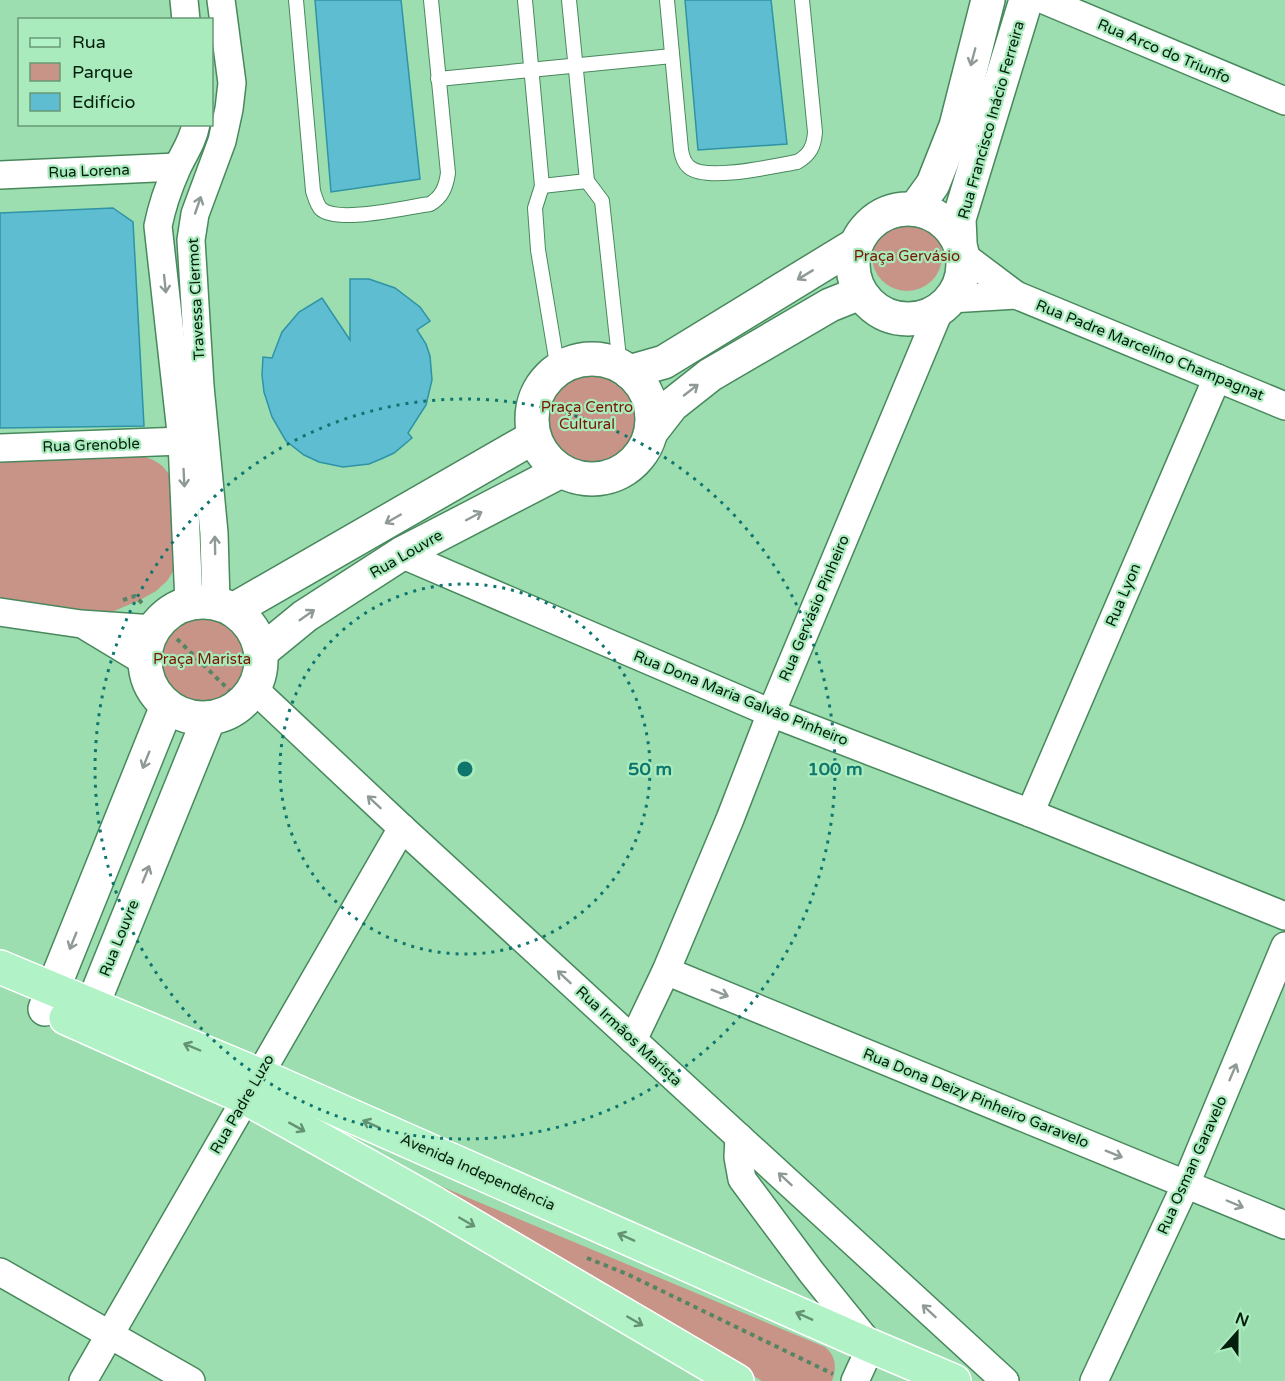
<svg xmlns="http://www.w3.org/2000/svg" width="1285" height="1381" viewBox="0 0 1285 1381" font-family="'Varela Round',sans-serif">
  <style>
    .green { fill: #c89487 }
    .building { fill: #5fbdd1; stroke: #2f93a6; stroke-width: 1.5 }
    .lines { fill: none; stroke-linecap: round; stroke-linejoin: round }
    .service-casing { stroke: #48885d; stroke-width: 16 }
    .minor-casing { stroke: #48885d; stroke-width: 30 }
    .tertiary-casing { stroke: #48885d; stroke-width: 36 }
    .primary-casing { stroke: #fff; stroke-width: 36 }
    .path { stroke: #568564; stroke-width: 4; stroke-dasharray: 4.5 4.5; stroke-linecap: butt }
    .service { stroke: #fff; stroke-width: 14 }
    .minor { stroke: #fff; stroke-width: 27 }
    .tertiary { stroke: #fff; stroke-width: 33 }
    .primary { stroke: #b2f2c7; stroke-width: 33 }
    .oneway { stroke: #8e9a93 }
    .oneway2 { stroke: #649374 }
    .ring { fill: none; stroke: #0f766e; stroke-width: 3; stroke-dasharray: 3 6 }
    .labels { text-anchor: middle; stroke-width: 4.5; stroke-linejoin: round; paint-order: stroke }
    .street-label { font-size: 15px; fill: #041f0e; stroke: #a9ebbc }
    .park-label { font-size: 15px; fill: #791702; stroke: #a9ebbc }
    .centre { fill: #0f766e; stroke: #a9ebbc; stroke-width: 3 }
    .ring-label { font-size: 18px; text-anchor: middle; font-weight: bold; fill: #0f766e; stroke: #a9ebbc; stroke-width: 4.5; stroke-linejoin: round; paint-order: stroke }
  </style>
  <rect width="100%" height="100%" fill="#9cdeaf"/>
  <!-- green -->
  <g class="green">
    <circle cx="907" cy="256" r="35"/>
    <circle cx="587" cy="416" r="49"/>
    <path d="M 137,455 C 154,459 163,463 171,478 L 177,558 L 174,570 L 167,581 L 156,591 L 140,600 L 107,614 L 0,600 L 0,461 Z"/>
    <circle cx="201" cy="659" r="48"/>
    <path d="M 409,1173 L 825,1347 C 836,1356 837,1368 832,1381 L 762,1381 L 408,1176 Z"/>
  </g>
  <!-- building -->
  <g class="building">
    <path d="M 315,0 L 401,0 L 420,179 L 331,192 Z"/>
    <path d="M 685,0 L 771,0 L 787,144 L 698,150 Z"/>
    <path d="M 113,208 L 133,222 L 144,426 L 0,428 L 0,213 Z"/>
    <path d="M 350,279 L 369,279 L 395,288 L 420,307 L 430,321 L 417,330 L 426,344 L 430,356 L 432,380 L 426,405 L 408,433 L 412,438 L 394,453 L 381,459 L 369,464 L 343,467 L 319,462 L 304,455 L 286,441 L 272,417 L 264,392 L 262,375 L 263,357 L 272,358 L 282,332 L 299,312 L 322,298 L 350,340 Z"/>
  </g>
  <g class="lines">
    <!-- service casing -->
    <g class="service-casing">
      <g id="service">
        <path d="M 296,0 L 313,191 C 315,197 317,205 321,209 C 338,224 407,207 430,204 C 442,197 446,187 448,173 L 431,0"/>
        <path d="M 525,0 L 542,186 L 535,208 L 538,250 L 558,370"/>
        <path d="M 569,0 L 587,181 L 602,201 L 620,367"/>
        <path d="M 667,0 L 681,150 C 682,156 684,163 689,167 C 706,182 774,166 797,162 C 810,155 814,146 815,132 L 802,0"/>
        <path d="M 438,79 L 672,56"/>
        <path d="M 542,186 L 587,181"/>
      </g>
    </g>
    <!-- minor casing -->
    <g class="minor-casing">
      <g id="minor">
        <path d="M 184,0 L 186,20"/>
        <path d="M 1044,0 L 1285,101"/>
        <path d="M 0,175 L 177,167"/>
        <path d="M 964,256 L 1016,295 L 1285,406"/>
        <path d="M 950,299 L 1016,295"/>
        <path d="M 0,448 L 182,441"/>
        <path d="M 401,554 L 771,713 L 1030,813 L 1285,916"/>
        <path d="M 189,603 L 182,441 L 158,226 C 162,206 169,186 177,168 C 184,153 193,141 196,124"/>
        <path d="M 216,603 L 214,533 L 200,386 L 191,240 L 195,214 L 222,141 L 229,109 L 232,83 L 221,0"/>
        <path d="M 0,612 L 81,624 L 154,629"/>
        <path d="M 87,627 L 145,662"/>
        <path d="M 254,689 L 402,828 L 1005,1381"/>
        <path d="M 1030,813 L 1217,378"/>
        <path d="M 666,971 L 1285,1225"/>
        <path d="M 633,1040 L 666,971 L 730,819 L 771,713 L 940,309"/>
        <path d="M 739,1137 L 738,1157 L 742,1179 L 812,1273 L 871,1346 L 855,1381"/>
        <path d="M 0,1272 L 191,1381"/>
        <path d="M 83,1381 L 402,828"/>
        <path d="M 1094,1381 L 1186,1184 L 1285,946"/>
      </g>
    </g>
    <!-- tertiary casing -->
    <g class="tertiary-casing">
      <g id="tertiary">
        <circle cx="908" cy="264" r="55"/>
        <path d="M 915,209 L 933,184 L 956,126 L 988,0"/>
        <path d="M 960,241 L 959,219 L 1026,0"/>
        <circle cx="592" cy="419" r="60"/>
        <path d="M 629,372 L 664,362 L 855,245"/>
        <path d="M 651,432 L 672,405 L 710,375 L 830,305 L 860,293"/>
        <circle cx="203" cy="660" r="58"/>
        <path d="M 233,610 L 534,437"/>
        <path d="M 261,652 L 305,616 L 401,554 L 561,471"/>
        <path d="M 45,1009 L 167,706"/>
        <path d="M 84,1026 L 209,718"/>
      </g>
    </g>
    <!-- primary casing -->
    <g class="primary-casing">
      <g id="primary">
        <path d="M 0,967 L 259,1075 L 871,1346 L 954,1381"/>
        <path d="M 66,1018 L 246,1098 L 434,1203 L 737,1381"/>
      </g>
    </g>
    <!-- path -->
    <g class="path">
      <path d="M 123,600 L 135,596 L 142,603"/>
      <path d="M 177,639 L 229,690"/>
      <path d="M 587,1258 L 627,1274 L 833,1374"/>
    </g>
    <!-- service -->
    <use href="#service" class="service"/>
    <!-- minor -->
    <use href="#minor" class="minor"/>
    <!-- tertiary -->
    <use href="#tertiary" class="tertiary"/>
    <!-- primary -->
    <use href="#primary" class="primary"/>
  </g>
  <!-- one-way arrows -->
  <defs><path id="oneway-shaft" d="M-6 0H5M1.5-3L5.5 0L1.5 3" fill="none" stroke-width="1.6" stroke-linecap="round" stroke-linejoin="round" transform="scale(1.5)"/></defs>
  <g class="oneway">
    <use href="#oneway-shaft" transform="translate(973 57) rotate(105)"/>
    <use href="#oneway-shaft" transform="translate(198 205) rotate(-71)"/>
    <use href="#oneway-shaft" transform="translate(805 275) rotate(149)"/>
    <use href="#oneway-shaft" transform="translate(165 284) rotate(84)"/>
    <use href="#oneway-shaft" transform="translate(691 390) rotate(-38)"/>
    <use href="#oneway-shaft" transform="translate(184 478) rotate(87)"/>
    <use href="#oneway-shaft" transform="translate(474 516) rotate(-28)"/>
    <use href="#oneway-shaft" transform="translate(393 519) rotate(150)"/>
    <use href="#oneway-shaft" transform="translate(215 545) rotate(-91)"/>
    <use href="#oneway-shaft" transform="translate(307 615) rotate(-35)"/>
    <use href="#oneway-shaft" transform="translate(146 760) rotate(112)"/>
    <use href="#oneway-shaft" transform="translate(374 802) rotate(-137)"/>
    <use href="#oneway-shaft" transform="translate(146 874) rotate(-68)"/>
    <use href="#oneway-shaft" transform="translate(73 941) rotate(112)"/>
    <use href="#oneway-shaft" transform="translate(564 977) rotate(-137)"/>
    <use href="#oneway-shaft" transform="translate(720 993) rotate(22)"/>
    <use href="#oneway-shaft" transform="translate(1233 1072) rotate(-67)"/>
    <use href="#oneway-shaft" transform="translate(1114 1154) rotate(22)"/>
    <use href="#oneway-shaft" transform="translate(785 1179) rotate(-137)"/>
    <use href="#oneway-shaft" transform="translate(1235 1204) rotate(23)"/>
    <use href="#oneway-shaft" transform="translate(929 1311) rotate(-137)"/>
  </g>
  <g class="oneway2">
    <use href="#oneway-shaft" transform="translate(192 1047) rotate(-157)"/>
    <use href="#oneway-shaft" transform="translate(371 1124) rotate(-156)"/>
    <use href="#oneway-shaft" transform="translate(297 1127) rotate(29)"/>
    <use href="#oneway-shaft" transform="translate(467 1222) rotate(30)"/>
    <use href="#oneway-shaft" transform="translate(626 1237) rotate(-156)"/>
    <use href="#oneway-shaft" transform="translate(804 1316) rotate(-156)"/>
    <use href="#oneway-shaft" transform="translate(635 1321) rotate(30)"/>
  </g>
  <!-- distance rings -->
  <g class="ring">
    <circle cx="465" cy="769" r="185"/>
    <circle cx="465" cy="769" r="370"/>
  </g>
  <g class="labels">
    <!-- street labels -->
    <g class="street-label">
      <text transform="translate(1164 51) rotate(23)" y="5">Rua Arco do Triunfo</text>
      <text transform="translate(991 120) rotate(-74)" y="5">Rua Francisco Inácio Ferreira</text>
      <text transform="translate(89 171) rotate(-2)" y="5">Rua Lorena</text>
      <text transform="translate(196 299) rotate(-93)" y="5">Travessa Clermot</text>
      <text transform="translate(1150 350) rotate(22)" y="5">Rua Padre Marcelino Champagnat</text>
      <text transform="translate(91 445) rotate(-2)" y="5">Rua Grenoble</text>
      <text transform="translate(406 554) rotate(-30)" y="5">Rua Louvre</text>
      <text transform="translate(1123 595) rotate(-67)" y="5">Rua Lyon</text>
      <text transform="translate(814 608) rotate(-67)" y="5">Rua Gervásio Pinheiro</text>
      <text transform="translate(741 698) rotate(22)" y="5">Rua Dona Maria Galvão Pinheiro</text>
      <text transform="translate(119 938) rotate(-68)" y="5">Rua Louvre</text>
      <text transform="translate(629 1036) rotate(43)" y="5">Rua Irmãos Marista</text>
      <text transform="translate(976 1098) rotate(22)" y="5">Rua Dona Deizy Pinheiro Garavelo</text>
      <text transform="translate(242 1104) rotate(-60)" y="5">Rua Padre Luzo</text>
      <text transform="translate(1192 1165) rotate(-66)" y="5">Rua Osman Garavelo</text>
      <text transform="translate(478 1172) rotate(24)" y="5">Avenida Independência</text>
    </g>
    <!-- park labels -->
    <g class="park-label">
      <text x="907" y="261">Praça Gervásio</text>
      <text x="587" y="412">Praça Centro<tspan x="587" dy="17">Cultural</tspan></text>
      <text x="202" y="664">Praça Marista</text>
    </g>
  </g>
  <circle cx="465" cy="769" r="9" class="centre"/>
  <g class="ring-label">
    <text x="650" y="775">50 m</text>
    <text x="835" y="775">100 m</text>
  </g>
  <!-- legend -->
  <rect x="18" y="18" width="195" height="108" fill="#a9ebbc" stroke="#679976" stroke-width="1.5"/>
  <rect x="30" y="38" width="30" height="9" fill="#b2f2c7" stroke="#679976" stroke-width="1.5"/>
  <text x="72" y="48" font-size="18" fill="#041f0e">Rua</text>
  <rect x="30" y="63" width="30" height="18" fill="#c89487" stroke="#679976" stroke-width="1.5"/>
  <text x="72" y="78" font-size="18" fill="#041f0e">Parque</text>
  <rect x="30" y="93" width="30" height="18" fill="#5fbdd1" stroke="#679976" stroke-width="1.5"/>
  <text x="72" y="108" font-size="18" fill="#041f0e">Edifício</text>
  <!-- north arrow -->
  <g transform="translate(1237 1333) rotate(21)" stroke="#a9ebbc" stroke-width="4.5" paint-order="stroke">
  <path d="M0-4.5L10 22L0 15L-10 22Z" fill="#041f0e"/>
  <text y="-9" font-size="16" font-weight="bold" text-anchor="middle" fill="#041f0e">N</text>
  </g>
</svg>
